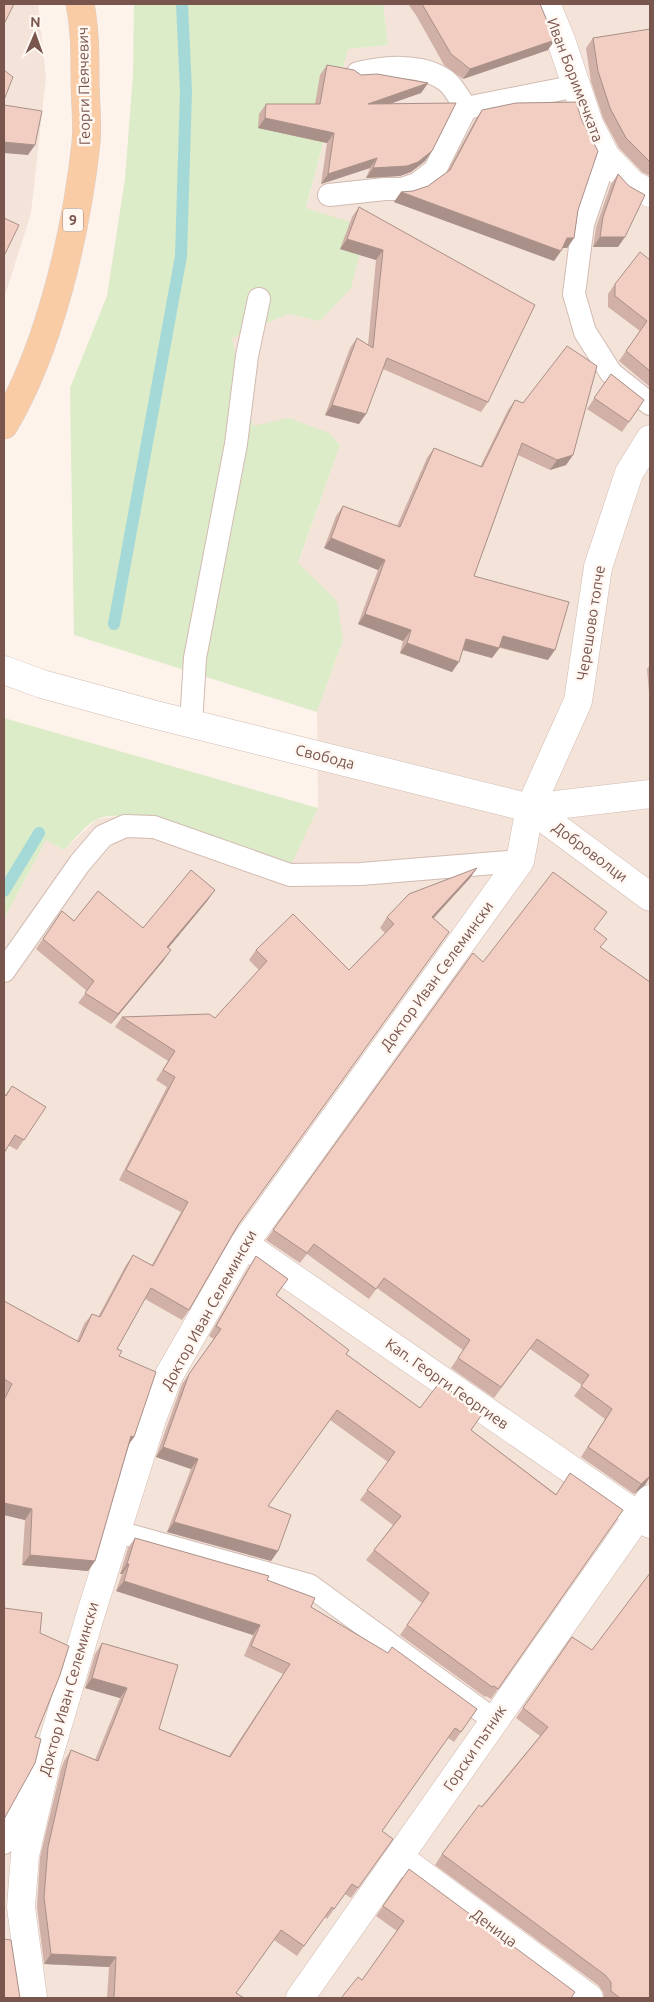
<svg xmlns="http://www.w3.org/2000/svg" width="654" height="2002" viewBox="0 0 654 2002" font-family="Ubuntu,sans-serif">
  <style>
    .residential { fill: #f4e3d9 }
    .green { fill: #dcebc8 }
    .lines { fill: none; stroke-linecap: round; stroke-linejoin: round }
    .stream { stroke: #a5d9d8; stroke-width: 12 }
    .lane-casing { stroke: #d2bbb2; stroke-width: 24 }
    .street-casing { stroke: #d2bbb2; stroke-width: 29 }
    .primary-casing { stroke: #d9cfcd; stroke-width: 29 }
    .lane { stroke: #fff; stroke-width: 22 }
    .street { stroke: #fff; stroke-width: 28 }
    .primary { stroke: #facca5; stroke-width: 28 }
    .wall { fill: #d0b0a7 }
    .shaded-wall { fill: #a99088 }
    .building { fill: #f2cdc2; stroke: #a99088 }
    .labels { text-anchor: middle; stroke-width: 5; stroke-linejoin: round; paint-order: stroke }
    .shield { fill: #fff7f2; stroke: #a0867e; stroke-width: 1 }
    .shield-label { font-size: 14px; font-weight: bold; fill: #78554d }
    .street-label { font-size: 15px; fill: #78554d; stroke: #fff7f2 }
  </style>
  <rect width="100%" height="100%" fill="#fdf3eb"/>
  <!-- residential -->
  <g class="residential">
    <path d="M 4,4 L 38,4 L 46,77 L 31,213 L 4,299 Z"/>
    <path d="M 383,4 L 650,4 L 650,1998 L 4,1998 L 4,919 L 46,840 L 64,850 L 97,819 L 129,815 L 157,820 L 256,849 L 291,864 L 318,808 L 317,712 L 343,640 L 336,601 L 298,564 L 340,445 L 253,426 L 232,338 L 288,314 L 320,321 L 306,209 L 348,49 L 388,45 Z"/>
  </g>
  <!-- green -->
  <g class="green">
    <path d="M 134,4 L 383,4 L 388,45 L 348,49 L 306,208 L 350,222 L 359,257 L 351,288 L 320,321 L 288,314 L 232,338 L 253,426 L 289,418 L 329,433 L 340,445 L 298,563 L 337,601 L 343,640 L 317,712 L 74,635 L 70,388 L 107,296 L 125,179 L 133,74 Z"/>
    <path d="M 4,718 L 318,808 L 291,865 C 256,849 132,803 97,819 C 88,823 72,842 64,850 L 46,840 L 4,919 Z"/>
  </g>
  <g class="lines">
    <!-- stream -->
    <g class="stream">
      <path d="M 114,624 L 181,256 L 186,91 L 182,4"/>
      <path d="M 4,891 L 39,833"/>
    </g>
    <!-- lane casing -->
    <g class="lane-casing">
      <g id="lane">
        <path d="M 358,73 C 386,67 420,63 445,80 C 454,86 460,100 466,108"/>
        <path d="M 606,157 L 583,224 L 574,294 L 585,332 L 611,373 L 650,404"/>
        <path d="M 329,195 L 385,189 L 402,189 L 417,184 L 435,170 L 466,108 L 577,86"/>
        <path d="M 191,724 L 195,658 L 236,444 L 247,356 L 259,299"/>
        <path d="M 4,971 L 80,863 L 103,836 L 125,826 L 154,827 L 290,875 L 361,874 L 520,861"/>
        <path d="M 118,1532 L 309,1585 L 494,1720"/>
        <path d="M 4,1843 L 35,1784"/>
      </g>
    </g>
    <!-- street casing -->
    <g class="street-casing">
      <g id="street">
        <path d="M 546,4 L 561,40 L 589,124 L 606,157 L 633,185 L 650,193"/>
        <path d="M 4,670 L 42,684 L 152,714 L 530,808 L 650,794"/>
        <path d="M 530,808 L 650,897"/>
        <path d="M 244,1244 L 650,1524"/>
        <path d="M 400,1858 L 589,1998"/>
        <path d="M 33,1998 L 21,1907 L 25,1855 L 46,1765 L 91,1613 L 152,1419 L 168,1377 L 244,1244 L 520,861 L 530,808 L 578,701 L 598,567 L 629,473 L 650,439"/>
        <path d="M 300,1998 L 650,1499"/>
      </g>
    </g>
    <!-- primary casing -->
    <g class="primary-casing">
      <path id="primary" d="M 4,425 C 50,347 76,234 86,143 C 88,123 85,100 85,79 C 85,53 85,29 80,4"/>
    </g>
    <!-- lane -->
    <use href="#lane" class="lane"/>
    <!-- street -->
    <use href="#street" class="street"/>
    <!-- primary -->
    <use href="#primary" class="primary"/>
  </g>
  <!-- wall -->
  <g class="wall">
    <path d="M 408,4 L 540,4 L 548,50 L 463,79 L 444,65 L 416,15 Z"/>
    <path d="M 650,29 L 650,176 L 642,172 L 619,148 L 603,118 L 591,82 L 586,48 L 593,38 Z"/>
    <path d="M 327,65 L 361,75 L 428,83 L 421,93 L 391,103 L 432,151 L 425,161 L 411,172 L 400,176 L 366,178 L 370,168 L 321,184 L 327,143 L 258,128 L 259,114 L 266,104 L 315,104 L 320,75 Z"/>
    <path d="M 482,110 L 578,210 L 574,238 L 567,248 L 563,248 L 554,261 L 394,202 L 401,192 L 413,191 L 428,186 L 447,172 L 475,120 Z"/>
    <path d="M 618,174 L 618,247 L 593,247 L 596,227 L 611,184 Z"/>
    <path d="M 359,207 L 488,402 L 481,412 L 383,369 L 359,424 L 325,415 L 350,348 L 357,338 L 368,345 L 376,260 L 340,249 L 352,217 Z"/>
    <path d="M 650,260 L 650,387 L 619,361 L 640,331 L 608,307 L 608,294 L 615,284 Z"/>
    <path d="M 611,374 L 644,400 L 622,432 L 587,409 Z"/>
    <path d="M 515,400 L 573,455 L 566,465 L 550,470 L 518,455 L 474,576 L 548,660 L 500,648 L 492,658 L 463,650 L 452,672 L 400,653 L 403,641 L 358,624 L 378,570 L 324,548 L 336,516 L 343,506 L 397,526 L 427,458 L 434,448 L 480,467 L 508,410 Z"/>
    <path d="M 650,665 L 650,703 L 647,669 Z"/>
    <path d="M 477,868 L 470,878 L 434,918 L 238,1226 L 189,1310 L 182,1320 L 145,1299 L 117,1349 L 134,1437 L 129,1444 L 95,1561 L 88,1571 L 22,1565 L 25,1520 L 4,1515 L 4,1396 L 5,1394 L 4,1393 L 4,1301 L 77,1341 L 84,1324 L 92,1314 L 98,1317 L 126,1265 L 133,1255 L 152,1265 L 181,1212 L 119,1180 L 167,1087 L 156,1080 L 168,1061 L 115,1027 L 122,1017 L 215,1018 L 259,970 L 249,960 L 256,950 L 349,970 L 385,933 L 380,928 L 387,917 Z"/>
    <path d="M 208,900 L 168,948 L 164,960 L 111,1024 L 78,1003 L 87,991 L 36,949 L 62,911 L 74,921 L 143,928 Z"/>
    <path d="M 594,930 L 601,948 L 650,982 L 650,1477 L 645,1485 L 634,1494 L 581,1457 L 605,1419 L 574,1396 L 582,1385 L 530,1349 L 494,1398 L 451,1368 L 463,1350 L 377,1288 L 369,1299 L 307,1254 L 300,1263 L 266,1240 L 473,953 L 483,962 Z"/>
    <path d="M 12,1086 L 46,1107 L 17,1150 L 8,1145 L 5,1095 Z"/>
    <path d="M 256,1256 L 276,1296 L 346,1354 L 420,1408 L 471,1430 L 556,1494 L 623,1510 L 491,1699 L 486,1696 L 485,1697 L 400,1635 L 422,1603 L 366,1560 L 374,1550 L 393,1525 L 360,1500 L 388,1462 L 330,1420 L 268,1506 L 278,1551 L 271,1561 L 167,1532 L 191,1469 L 156,1457 L 182,1384 L 214,1339 L 209,1336 L 249,1267 Z"/>
    <path d="M 135,1538 L 267,1580 L 477,1709 L 454,1742 L 448,1738 L 382,1831 L 393,1839 L 351,1898 L 345,1894 L 327,1919 L 325,1917 L 297,1956 L 274,1940 L 236,1993 L 244,1998 L 107,1998 L 109,1967 L 44,1964 L 37,1907 L 40,1857 L 61,1769 L 64,1761 L 71,1750 L 95,1760 L 120,1698 L 85,1688 L 95,1654 L 102,1643 L 159,1729 L 229,1756 L 283,1674 L 244,1656 L 253,1635 L 116,1591 L 122,1574 L 120,1574 L 128,1548 Z"/>
    <path d="M 572,1637 L 592,1650 L 650,1998 L 604,1998 L 603,1992 L 598,1985 L 435,1865 L 442,1854 L 540,1736 L 516,1718 Z"/>
    <path d="M 409,1869 L 571,1998 L 362,1980 L 397,1931 L 376,1916 Z"/>
  </g>
  <!-- shaded-wall -->
  <g class="shaded-wall">
    <path d="M 555,40 L 548,50 L 463,79 L 470,69 Z"/>
    <path d="M 428,83 L 421,93 L 361,114 L 368,104 Z"/>
    <path d="M 265,118 L 334,133 L 327,143 L 258,128 Z"/>
    <path d="M 4,142 L 35,145 L 28,155 L 4,153 Z"/>
    <path d="M 432,151 L 425,161 L 411,172 L 400,176 L 366,178 L 373,168 Z"/>
    <path d="M 377,158 L 370,168 L 321,184 L 328,174 Z"/>
    <path d="M 401,192 L 561,251 L 554,261 L 394,202 Z"/>
    <path d="M 600,237 L 625,237 L 618,247 L 593,247 Z"/>
    <path d="M 567,238 L 574,238 L 567,248 L 560,248 Z"/>
    <path d="M 347,239 L 383,250 L 376,260 L 340,249 Z"/>
    <path d="M 332,405 L 366,414 L 359,424 L 325,415 Z"/>
    <path d="M 573,455 L 566,465 L 550,470 L 557,460 Z"/>
    <path d="M 331,538 L 385,560 L 378,570 L 324,548 Z"/>
    <path d="M 365,614 L 411,630 L 403,641 L 358,624 Z"/>
    <path d="M 503,636 L 555,650 L 548,660 L 496,646 Z"/>
    <path d="M 466,639 L 499,648 L 492,658 L 459,649 Z"/>
    <path d="M 407,643 L 459,662 L 452,672 L 400,653 Z"/>
    <path d="M 477,868 L 470,878 L 425,927 L 432,917 Z"/>
    <path d="M 215,890 L 208,900 L 160,958 L 167,947 Z"/>
    <path d="M 171,950 L 164,960 L 111,1024 L 118,1014 Z"/>
    <path d="M 131,1436 L 134,1437 L 127,1447 Z"/>
    <path d="M 163,1447 L 198,1459 L 191,1469 L 156,1457 Z"/>
    <path d="M 650,1476 L 645,1485 L 634,1494 L 641,1484 Z"/>
    <path d="M 4,1503 L 32,1509 L 25,1520 L 4,1515 Z"/>
    <path d="M 174,1522 L 278,1551 L 271,1561 L 167,1532 Z"/>
    <path d="M 30,1555 L 95,1561 L 88,1571 L 22,1565 Z"/>
    <path d="M 127,1564 L 129,1564 L 122,1574 L 120,1574 Z"/>
    <path d="M 124,1581 L 260,1625 L 253,1635 L 116,1591 Z"/>
    <path d="M 92,1678 L 127,1688 L 120,1698 L 85,1688 Z"/>
    <path d="M 51,1954 L 116,1957 L 109,1967 L 44,1964 Z"/>
  </g>
  <!-- building -->
  <g class="building">
    <path d="M 4,4 L 14,4 L 4,24 Z"/>
    <path d="M 422,4 L 540,4 L 555,40 L 470,69 L 451,54 Z"/>
    <path d="M 650,29 L 650,162 L 626,138 L 610,108 L 598,71 L 593,38 Z"/>
    <path d="M 327,65 L 354,70 L 361,75 L 377,74 L 428,83 L 368,104 L 456,103 L 432,151 L 418,162 L 407,166 L 373,168 L 377,158 L 328,174 L 334,133 L 265,118 L 266,104 L 320,104 Z"/>
    <path d="M 4,70 L 13,77 L 4,100 Z"/>
    <path d="M 576,102 L 582,121 L 598,151 L 578,210 L 574,238 L 567,238 L 561,251 L 401,192 L 413,191 L 428,186 L 450,170 L 482,110 L 516,103 Z"/>
    <path d="M 4,105 L 42,111 L 35,145 L 4,142 Z"/>
    <path d="M 618,174 L 629,186 L 645,195 L 625,237 L 600,237 L 603,217 Z"/>
    <path d="M 359,207 L 535,305 L 488,402 L 387,358 L 366,414 L 332,405 L 357,338 L 373,348 L 383,250 L 347,239 Z"/>
    <path d="M 4,218 L 19,225 L 5,254 L 4,253 Z"/>
    <path d="M 640,252 L 650,260 L 650,371 L 626,351 L 647,321 L 615,296 L 615,284 Z"/>
    <path d="M 567,346 L 597,366 L 573,455 L 557,460 L 522,443 L 474,576 L 569,602 L 555,650 L 503,636 L 499,648 L 466,639 L 459,662 L 407,643 L 411,630 L 365,614 L 385,560 L 331,538 L 343,506 L 400,527 L 434,448 L 482,467 L 515,400 L 523,403 Z"/>
    <path d="M 611,374 L 644,400 L 629,422 L 594,398 Z"/>
    <path d="M 477,868 L 432,917 L 449,932 L 238,1225 L 189,1310 L 151,1288 L 117,1349 L 122,1351 L 119,1356 L 156,1372 L 134,1437 L 131,1436 L 95,1561 L 30,1555 L 32,1509 L 4,1503 L 4,1400 L 12,1384 L 4,1379 L 4,1301 L 79,1342 L 92,1314 L 100,1317 L 133,1255 L 153,1266 L 188,1202 L 126,1170 L 175,1077 L 163,1070 L 175,1051 L 122,1017 L 209,1014 L 215,1018 L 267,961 L 256,950 L 293,914 L 349,970 L 394,924 L 387,917 L 409,894 Z"/>
    <path d="M 191,870 L 215,890 L 167,947 L 171,950 L 118,1014 L 85,993 L 94,981 L 43,939 L 62,911 L 74,921 L 98,891 L 143,928 Z"/>
    <path d="M 553,872 L 607,912 L 594,929 L 607,939 L 600,947 L 650,982 L 650,1476 L 641,1484 L 588,1447 L 612,1409 L 581,1386 L 589,1375 L 537,1339 L 501,1387 L 458,1358 L 470,1340 L 384,1278 L 376,1289 L 314,1244 L 307,1253 L 273,1230 L 473,953 L 483,962 Z"/>
    <path d="M 12,1086 L 46,1107 L 24,1140 L 15,1135 L 4,1153 L 4,1094 L 6,1096 Z"/>
    <path d="M 256,1256 L 288,1279 L 276,1295 L 349,1350 L 346,1354 L 420,1408 L 439,1383 L 483,1413 L 471,1430 L 556,1495 L 570,1473 L 623,1510 L 498,1689 L 494,1686 L 492,1687 L 407,1625 L 429,1593 L 374,1550 L 401,1516 L 367,1490 L 395,1452 L 337,1410 L 268,1506 L 291,1515 L 278,1551 L 174,1522 L 198,1459 L 163,1447 L 189,1374 L 221,1329 L 216,1326 Z"/>
    <path d="M 135,1538 L 269,1576 L 267,1580 L 315,1598 L 311,1607 L 388,1653 L 392,1647 L 477,1709 L 461,1732 L 455,1728 L 382,1831 L 393,1839 L 358,1888 L 352,1884 L 334,1909 L 332,1907 L 304,1946 L 281,1930 L 236,1993 L 244,1998 L 114,1998 L 116,1957 L 51,1954 L 44,1897 L 48,1847 L 68,1759 L 71,1750 L 98,1761 L 127,1688 L 92,1678 L 102,1643 L 178,1665 L 159,1729 L 230,1757 L 290,1664 L 251,1646 L 260,1625 L 124,1581 L 129,1564 L 127,1564 Z"/>
    <path d="M 650,1573 L 650,1998 L 620,1998 L 611,1991 L 611,1982 L 605,1975 L 442,1854 L 479,1805 L 482,1807 L 548,1727 L 523,1708 L 572,1637 L 592,1650 Z"/>
    <path d="M 4,1608 L 42,1613 L 40,1633 L 69,1646 L 60,1675 L 35,1737 L 41,1739 L 35,1763 L 4,1819 Z"/>
    <path d="M 409,1869 L 575,1992 L 571,1998 L 341,1998 L 358,1977 L 362,1980 L 404,1921 L 383,1906 Z"/>
    <path d="M 4,1939 L 11,1940 L 20,1998 L 4,1998 Z"/>
  </g>
  <g class="labels">
    <!-- shield labels -->
    <rect class="shield" x="63" y="208.5" width="20" height="23" rx="4"/>
    <g class="shield-label">
      <text x="73" y="225">9</text>
    </g>
    <!-- street labels -->
    <g class="street-label">
      <text transform="translate(575 80) rotate(69)" y="5">Иван Боримечката</text>
      <text transform="translate(84 86) rotate(-91)" y="5">Георги Пеячевич</text>
      <text transform="translate(591 623) rotate(-81)" y="5">Черешово топче</text>
      <text transform="translate(325 757) rotate(14)" y="5">Свобода</text>
      <text transform="translate(590 852) rotate(37)" y="5">Доброволци</text>
      <text transform="translate(437 976) rotate(-54)" y="5">Доктор Иван Селемински</text>
      <text transform="translate(209 1310) rotate(-61)" y="5">Доктор Иван Селемински</text>
      <text transform="translate(447 1384) rotate(35)" y="5">Кап. Георги Георгиев</text>
      <text transform="translate(69 1689) rotate(-74)" y="5">Доктор Иван Селемински</text>
      <text transform="translate(475 1748) rotate(-56)" y="5">Горски пътник</text>
      <text transform="translate(494 1928) rotate(37)" y="5">Деница</text>
    </g>
  </g>
  <!-- border -->
  <rect width="654" height="2002" fill="none" stroke="#78554d" stroke-width="10"/>
  <!-- north arrow -->
  <g transform="translate(35 35) rotate(2)" stroke="#fff7f2" stroke-width="4" paint-order="stroke">
  <path d="M0-4L9 19L0 12L-9 19Z" fill="#78554d"/>
  <text y="-8" font-size="14" font-weight="bold" text-anchor="middle" fill="#78554d">N</text>
  </g>
</svg>
